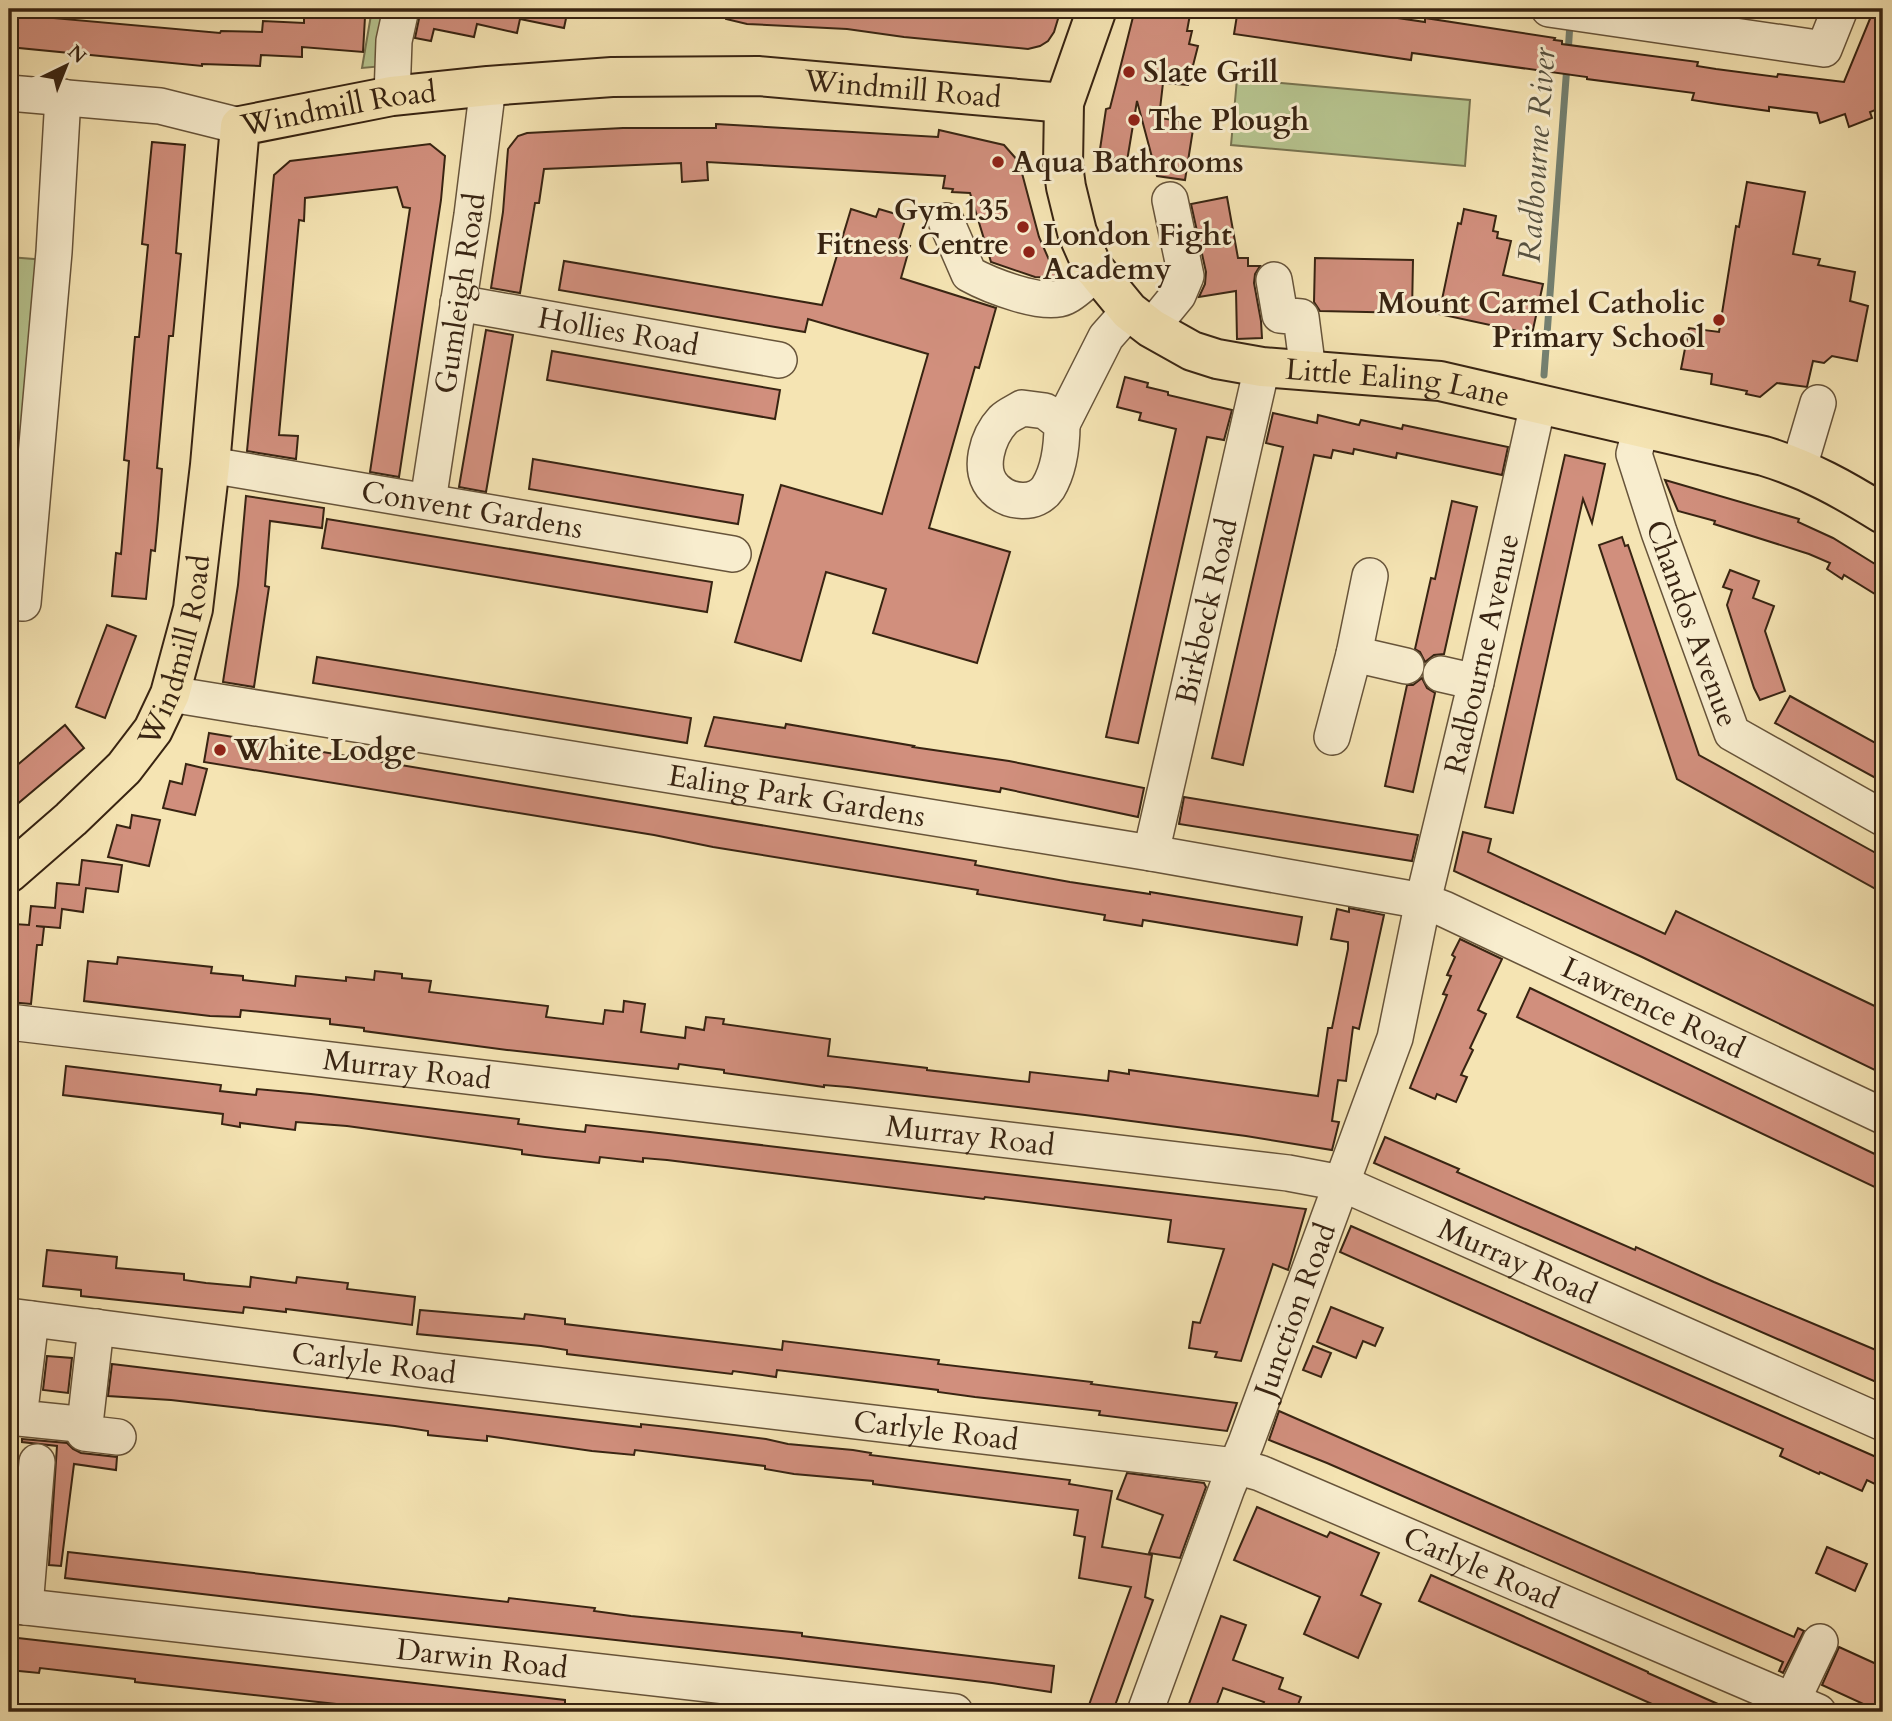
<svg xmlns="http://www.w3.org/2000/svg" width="1892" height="1721" viewBox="0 0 1892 1721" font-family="Cardo,serif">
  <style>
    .green { fill: #b7c590; stroke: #787451; stroke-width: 2 }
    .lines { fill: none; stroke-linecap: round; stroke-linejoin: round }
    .stream { stroke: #748070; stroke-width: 7 }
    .building { fill: #d18f7d; stroke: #382412; stroke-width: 2 }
    .minor-casing { stroke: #67543a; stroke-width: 38 }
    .major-casing { stroke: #382412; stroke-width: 42 }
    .minor { stroke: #f8edce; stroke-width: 35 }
    .major { stroke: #f5e4b3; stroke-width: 38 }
    .poi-dot { fill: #8f2418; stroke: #f8edce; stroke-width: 2.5 }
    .labels { text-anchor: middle; stroke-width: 6; stroke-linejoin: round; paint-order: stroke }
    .poi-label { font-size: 30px; font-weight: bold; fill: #382412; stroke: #f8edce; text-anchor: start }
    .street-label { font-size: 30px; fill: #382412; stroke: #f8edce }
    .water-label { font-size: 32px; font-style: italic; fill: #565241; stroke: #f8edce }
  </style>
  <rect width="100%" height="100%" fill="#f5e4b3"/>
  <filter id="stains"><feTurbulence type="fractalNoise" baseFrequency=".00286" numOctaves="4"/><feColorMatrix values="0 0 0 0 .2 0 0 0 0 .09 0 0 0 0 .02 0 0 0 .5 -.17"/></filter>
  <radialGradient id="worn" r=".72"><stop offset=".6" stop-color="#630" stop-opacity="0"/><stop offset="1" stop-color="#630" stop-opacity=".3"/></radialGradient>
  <!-- green -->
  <g class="green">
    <path d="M 372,9 L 414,9 L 405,64 L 362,68 Z"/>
    <path d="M 1237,79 L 1470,100 L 1465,166 L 1231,145 Z"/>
    <path d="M 9,257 L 46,260 L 9,586 Z"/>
  </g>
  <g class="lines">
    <!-- stream -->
    <g class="stream">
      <path d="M 1568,54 L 1570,23"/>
      <path d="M 1544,375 L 1567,65"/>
    </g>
  </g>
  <!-- building -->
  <g class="building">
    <path d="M 421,9 L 568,9 L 564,28 L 520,19 L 517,33 L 477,24 L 474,37 L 434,29 L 431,41 L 415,38 Z"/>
    <path d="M 726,9 L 1061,9 L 1054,32 L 1048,41 L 1040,46 L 1028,49 L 904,37 L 847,29 L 747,24 L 726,19 Z"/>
    <path d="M 1135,9 L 1191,9 L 1187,31 L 1192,31 L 1189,44 L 1198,46 L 1188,85 L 1163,83 L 1159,118 L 1194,123 L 1185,180 L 1157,176 L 1137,101 L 1127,161 L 1099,156 L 1106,109 L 1110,108 Z"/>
    <path d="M 1238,9 L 1337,9 L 1425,22 L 1425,18 L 1555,38 L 1554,40 L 1562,41 L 1562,44 L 1698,62 L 1697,66 L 1716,69 L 1777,77 L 1778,74 L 1844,82 L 1874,9 L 1883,9 L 1883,78 L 1878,91 L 1883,107 L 1870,112 L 1872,118 L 1849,127 L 1845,114 L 1820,123 L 1817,113 L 1769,107 L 1769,111 L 1718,104 L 1692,100 L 1694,93 L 1587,79 L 1587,77 L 1412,53 L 1411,60 L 1234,34 Z"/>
    <path d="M 304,13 L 365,17 L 363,52 L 302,47 L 302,57 L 261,55 L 260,66 L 202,64 L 202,66 L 9,47 L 9,14 L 220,33 L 221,31 L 262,32 L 263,21 L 304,23 Z"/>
    <path d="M 716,124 L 938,137 L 939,130 L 1004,145 L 1019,162 L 1039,237 L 1057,278 L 1035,277 L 991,262 L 970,193 L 952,192 L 953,189 L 943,188 L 945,176 L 707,162 L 708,180 L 682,182 L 681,163 L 544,169 L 539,203 L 535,203 L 520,293 L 491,288 L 503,212 L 508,149 L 518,136 L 527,133 L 623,128 L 716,128 Z"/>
    <path d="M 152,142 L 185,145 L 176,253 L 181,254 L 173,336 L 169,336 L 157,468 L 162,469 L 158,519 L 155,551 L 151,550 L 146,599 L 112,596 L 116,553 L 121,554 L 129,461 L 124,460 L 135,337 L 139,337 L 148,245 L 142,244 Z"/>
    <path d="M 430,144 L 445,156 L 441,200 L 399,477 L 370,472 L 410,208 L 403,207 L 397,187 L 305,198 L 304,221 L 299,220 L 279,435 L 298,436 L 296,459 L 247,451 L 274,175 L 290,161 Z"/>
    <path d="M 1747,182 L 1805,192 L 1793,254 L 1820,259 L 1818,265 L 1855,272 L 1850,301 L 1868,306 L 1857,361 L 1832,356 L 1824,363 L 1813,361 L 1807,387 L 1777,383 L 1760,397 L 1746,394 L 1747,391 L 1711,384 L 1712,374 L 1681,369 L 1689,328 L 1719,332 L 1736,226 L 1739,227 Z"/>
    <path d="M 1227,197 L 1238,258 L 1248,258 L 1248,266 L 1260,266 L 1255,274 L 1254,283 L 1261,321 L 1262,338 L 1237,339 L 1236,291 L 1199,297 L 1205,284 L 1206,272 L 1191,204 Z"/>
    <path d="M 851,209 L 876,217 L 879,209 L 906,217 L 898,243 L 910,246 L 901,278 L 996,308 L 979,368 L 975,367 L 929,528 L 1010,552 L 977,663 L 873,633 L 886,589 L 826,572 L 801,661 L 735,642 L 781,485 L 882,514 L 928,354 L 808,319 L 805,332 L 559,290 L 564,261 L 822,305 Z"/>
    <path d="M 1464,209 L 1496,216 L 1493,231 L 1498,232 L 1497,238 L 1511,241 L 1503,275 L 1543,284 L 1532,334 L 1439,314 L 1458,223 L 1461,224 Z"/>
    <path d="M 1315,258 L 1413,260 L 1412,313 L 1320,311 L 1314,302 Z"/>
    <path d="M 486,330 L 513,335 L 486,492 L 459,487 Z"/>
    <path d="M 552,351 L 780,390 L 775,419 L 547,380 Z"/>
    <path d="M 1125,377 L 1148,383 L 1147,387 L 1168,392 L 1168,395 L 1232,410 L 1224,440 L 1207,437 L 1138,743 L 1106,737 L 1176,429 L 1139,420 L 1141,413 L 1117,407 Z"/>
    <path d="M 1273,413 L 1317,423 L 1318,415 L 1359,425 L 1361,420 L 1402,429 L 1403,425 L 1508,447 L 1502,475 L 1397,453 L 1396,458 L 1354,449 L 1353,454 L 1333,450 L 1331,458 L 1314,455 L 1243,765 L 1212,758 L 1283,447 L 1266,443 Z"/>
    <path d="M 1565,455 L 1605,464 L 1592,523 L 1583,499 L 1513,813 L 1485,807 Z"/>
    <path d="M 533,459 L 743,495 L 738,524 L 529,489 Z"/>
    <path d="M 1665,480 L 1799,519 L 1798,522 L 1833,538 L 1883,569 L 1883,599 L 1844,575 L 1842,579 L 1827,569 L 1830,563 L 1809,554 L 1714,524 L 1715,521 L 1678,511 Z"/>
    <path d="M 246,496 L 324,508 L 322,528 L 270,521 L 265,586 L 269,587 L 254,687 L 223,682 L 238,585 Z"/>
    <path d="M 1452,501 L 1477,507 L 1444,654 L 1434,655 L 1425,662 L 1420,652 L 1415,649 L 1431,578 L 1435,579 Z"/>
    <path d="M 327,519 L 712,582 L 707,612 L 322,548 Z"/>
    <path d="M 1622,537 L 1625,546 L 1628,545 L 1699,755 L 1883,857 L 1883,893 L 1677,779 L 1599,545 Z"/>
    <path d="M 1730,570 L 1759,581 L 1753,598 L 1774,606 L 1765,631 L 1785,691 L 1760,700 L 1754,688 L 1727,605 L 1732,590 L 1723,587 Z"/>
    <path d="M 107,625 L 136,636 L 105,718 L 76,707 Z"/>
    <path d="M 317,657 L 691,718 L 687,743 L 313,683 Z"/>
    <path d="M 1422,678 L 1427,688 L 1435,693 L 1413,792 L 1385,786 L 1407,685 L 1413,685 Z"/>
    <path d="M 1790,696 L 1883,747 L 1883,782 L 1775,723 Z"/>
    <path d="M 714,717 L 785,728 L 786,724 L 914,746 L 913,747 L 1009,761 L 1144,788 L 1138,817 L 1001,788 L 1000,792 L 705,746 Z"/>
    <path d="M 65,725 L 84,748 L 9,811 L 9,772 Z"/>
    <path d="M 209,733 L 976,861 L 975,865 L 1070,882 L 1150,894 L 1150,892 L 1302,917 L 1297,945 L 1143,920 L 1142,926 L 1104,920 L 1105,915 L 977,894 L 978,890 L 713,847 L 654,835 L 204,762 Z"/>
    <path d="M 186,764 L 207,769 L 195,815 L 163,808 L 170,781 L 182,784 Z"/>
    <path d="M 1184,797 L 1300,816 L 1418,835 L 1412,861 L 1179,824 Z"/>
    <path d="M 132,815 L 160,820 L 149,866 L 108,857 L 117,825 L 130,828 Z"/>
    <path d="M 1463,832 L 1491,839 L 1488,852 L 1665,934 L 1676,911 L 1883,1010 L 1883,1074 L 1642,957 L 1454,871 Z"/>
    <path d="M 82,860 L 122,865 L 118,892 L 86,888 L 83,912 L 62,909 L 60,928 L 36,926 L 44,927 L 42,945 L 37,945 L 31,1004 L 9,1002 L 9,942 L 12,942 L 14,924 L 29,925 L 31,906 L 55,908 L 57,883 L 79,885 Z"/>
    <path d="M 1349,908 L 1384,915 L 1359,1029 L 1353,1027 L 1346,1081 L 1338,1080 L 1332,1121 L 1339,1122 L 1332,1150 L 1246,1136 L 1085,1115 L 848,1087 L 824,1085 L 824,1087 L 724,1073 L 724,1070 L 700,1067 L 679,1064 L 678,1069 L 507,1050 L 364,1031 L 364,1028 L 330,1024 L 330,1019 L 241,1010 L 240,1017 L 210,1016 L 84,1001 L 88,961 L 117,964 L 118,957 L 212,967 L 211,973 L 243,976 L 243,980 L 295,986 L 296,976 L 346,981 L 346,977 L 374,980 L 375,971 L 402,974 L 402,978 L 431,981 L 429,992 L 548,1006 L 546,1017 L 603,1024 L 605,1010 L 623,1012 L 624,1001 L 645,1004 L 641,1032 L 662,1035 L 685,1038 L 686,1027 L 704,1030 L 706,1017 L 724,1019 L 723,1024 L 830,1039 L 828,1056 L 927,1068 L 927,1070 L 1029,1082 L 1030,1072 L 1108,1081 L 1109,1071 L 1129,1074 L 1129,1070 L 1318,1096 L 1328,1028 L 1332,1028 L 1348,949 L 1348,942 L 1331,939 L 1337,909 L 1349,912 Z"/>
    <path d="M 1460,939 L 1502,959 L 1478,1010 L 1486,1014 L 1470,1048 L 1473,1050 L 1461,1075 L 1467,1077 L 1456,1102 L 1437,1094 L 1435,1099 L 1410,1088 L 1447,995 L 1443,994 L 1451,976 L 1447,975 L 1455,957 L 1452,955 Z"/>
    <path d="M 1530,988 L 1883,1158 L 1883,1191 L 1517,1017 Z"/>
    <path d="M 66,1066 L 221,1085 L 220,1091 L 256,1095 L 257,1089 L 311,1094 L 519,1119 L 518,1124 L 558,1129 L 585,1132 L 586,1125 L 650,1132 L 1306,1209 L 1288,1270 L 1273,1264 L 1241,1361 L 1215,1357 L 1217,1352 L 1189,1348 L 1193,1322 L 1200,1323 L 1224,1249 L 1168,1242 L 1171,1220 L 985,1197 L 984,1199 L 667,1160 L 643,1158 L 643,1162 L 600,1157 L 599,1163 L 545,1157 L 522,1154 L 522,1150 L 347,1126 L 296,1122 L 295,1130 L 240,1123 L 240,1127 L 222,1124 L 223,1114 L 63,1095 Z"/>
    <path d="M 1385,1137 L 1459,1169 L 1457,1172 L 1594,1232 L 1635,1250 L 1636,1247 L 1714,1282 L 1883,1353 L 1883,1385 L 1374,1163 Z"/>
    <path d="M 1351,1226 L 1883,1460 L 1883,1488 L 1867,1480 L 1862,1491 L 1820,1472 L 1819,1474 L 1780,1456 L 1783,1449 L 1340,1252 Z"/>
    <path d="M 47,1250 L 117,1257 L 116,1268 L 184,1274 L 184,1280 L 206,1283 L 250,1287 L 251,1277 L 296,1283 L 297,1277 L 348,1283 L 347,1289 L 415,1297 L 412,1325 L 286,1309 L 286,1312 L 244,1307 L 243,1313 L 81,1296 L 81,1290 L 43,1286 Z"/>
    <path d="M 1331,1307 L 1383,1328 L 1375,1346 L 1363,1341 L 1356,1358 L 1317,1342 Z"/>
    <path d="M 420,1310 L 524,1319 L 525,1314 L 565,1319 L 565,1324 L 782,1350 L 783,1341 L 939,1360 L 938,1364 L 1092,1382 L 1091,1384 L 1237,1403 L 1227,1431 L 1099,1415 L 1100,1411 L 975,1397 L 938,1392 L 938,1390 L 827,1376 L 777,1370 L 776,1377 L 733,1371 L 732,1374 L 567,1354 L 567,1350 L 541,1346 L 417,1334 Z"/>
    <path d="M 1313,1346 L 1331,1353 L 1321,1377 L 1303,1370 Z"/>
    <path d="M 47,1356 L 72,1358 L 68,1393 L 43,1390 Z"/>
    <path d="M 112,1364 L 641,1427 L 641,1424 L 686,1429 L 766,1439 L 788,1444 L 853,1450 L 871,1453 L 870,1455 L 1070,1480 L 1069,1484 L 1112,1491 L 1102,1547 L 1152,1555 L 1145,1597 L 1153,1600 L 1113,1711 L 1089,1705 L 1131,1587 L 1079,1578 L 1085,1537 L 1074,1535 L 1078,1510 L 873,1484 L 873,1481 L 794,1474 L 765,1469 L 765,1466 L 635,1450 L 634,1455 L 592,1451 L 487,1436 L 487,1441 L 457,1438 L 428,1435 L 428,1431 L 395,1426 L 171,1400 L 108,1396 Z"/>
    <path d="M 1279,1411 L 1794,1637 L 1798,1628 L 1804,1631 L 1783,1673 L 1779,1671 L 1783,1662 L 1327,1463 L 1269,1440 Z"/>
    <path d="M 22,1439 L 67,1443 L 73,1449 L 81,1453 L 117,1457 L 116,1470 L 74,1464 L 61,1566 L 49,1565 L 57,1446 L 22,1442 Z"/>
    <path d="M 1127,1473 L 1204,1483 L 1206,1487 L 1180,1558 L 1149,1553 L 1163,1515 L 1117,1499 Z"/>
    <path d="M 1257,1507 L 1327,1537 L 1330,1532 L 1379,1553 L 1361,1595 L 1381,1604 L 1358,1658 L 1304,1634 L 1320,1597 L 1234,1560 Z"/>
    <path d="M 1827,1547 L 1867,1564 L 1855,1591 L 1816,1573 Z"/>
    <path d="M 68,1552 L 508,1602 L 509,1598 L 595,1608 L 594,1611 L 631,1616 L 802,1633 L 802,1636 L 1054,1666 L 1051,1692 L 992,1683 L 780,1658 L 340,1610 L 65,1578 Z"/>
    <path d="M 1431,1575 L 1648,1672 L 1648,1673 L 1736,1712 L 1670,1712 L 1419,1601 Z"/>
    <path d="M 1221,1616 L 1246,1625 L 1233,1660 L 1283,1678 L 1279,1689 L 1301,1697 L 1295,1712 L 1260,1712 L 1264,1702 L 1223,1688 L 1214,1712 L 1186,1712 Z"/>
    <path d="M 9,1637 L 565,1700 L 565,1712 L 410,1712 L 135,1682 L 135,1679 L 40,1668 L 39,1673 L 9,1670 Z"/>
    <path d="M 1839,1647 L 1883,1667 L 1883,1706 L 1874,1709 L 1822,1685 Z"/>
  </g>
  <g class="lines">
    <!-- minor casing -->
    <g class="minor-casing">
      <g id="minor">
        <path d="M 1549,9 L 1824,49 L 1840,9"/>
        <path d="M 9,93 L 160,106 L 240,126"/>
        <path d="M 392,96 L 394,41 L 401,9"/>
        <path d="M 946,221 L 969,274 C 989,285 1044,307 1065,297 C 1076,292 1087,280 1096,272"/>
        <path d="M 1274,280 L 1280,315 L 1301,317 L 1308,371"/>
        <path id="s1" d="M 458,303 L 779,360"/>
        <path d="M 1151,328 L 1178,295 L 1186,276 L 1170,200"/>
        <path d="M 1022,408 L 1045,411 L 1062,424 C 1062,445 1059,470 1048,488 C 1036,506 1009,503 995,489 C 976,471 988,436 1003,420 C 1008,415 1016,412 1022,408 Z"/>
        <path d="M 1062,424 L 1106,337 L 1129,311"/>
        <path id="s2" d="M 1641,428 L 1634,454 L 1659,532 L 1732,733 L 1883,818"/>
        <path id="s3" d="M 210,465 L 733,554"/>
        <path d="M 1799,467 L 1818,403"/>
        <path id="s4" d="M 428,501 L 472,215 L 488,86"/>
        <path d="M 9,602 L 23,603 L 54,252 L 63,97"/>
        <path d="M 1354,654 L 1406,666"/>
        <path d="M 1441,674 L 1476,682"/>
        <path id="s5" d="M 170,694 L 1151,853 L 1423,901 L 1444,909 L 1883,1116"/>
        <path d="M 1332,737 L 1354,654 L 1370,576"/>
        <path id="s6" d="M 1151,853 L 1262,367"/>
        <path id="s7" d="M 9,1022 L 1288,1173 L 1341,1183 L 1883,1423"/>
        <path id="s8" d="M 9,1316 L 435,1371 L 1235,1466 L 1260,1473 L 1818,1712"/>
        <path d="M 31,1319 L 19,1418 L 78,1424"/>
        <path d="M 96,1327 L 84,1433 L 118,1437"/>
        <path id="s9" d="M 9,1605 L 955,1712"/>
        <path d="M 25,1607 L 37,1462"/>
        <path d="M 1792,1701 L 1820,1642"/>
        <path id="s10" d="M 1145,1712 L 1227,1488 L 1246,1443 L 1395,1038 L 1423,901 L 1476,682 L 1538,404"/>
      </g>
    </g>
    <!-- major casing -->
    <g class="major-casing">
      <g id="major">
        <path id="s11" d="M 1097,9 L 1064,103 L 1063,165 L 1066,187 L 1077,232 L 1092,266 L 1129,311 L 1151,328 L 1192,351 L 1217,359 L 1262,367 L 1440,381 L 1764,456 C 1809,470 1843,489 1883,514"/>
        <path id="s12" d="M 9,873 L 71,819 L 124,768 L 153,730 L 170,694 L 193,609 L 210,465 L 240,126 L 392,96 L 488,86 L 612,77 L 758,76 L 1064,103"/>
      </g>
    </g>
    <!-- minor -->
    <use href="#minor" class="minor"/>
    <!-- major -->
    <use href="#major" class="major"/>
  </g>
  <!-- markers -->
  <g class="poi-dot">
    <circle cx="1129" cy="72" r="7"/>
    <circle cx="1134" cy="120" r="7"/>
    <circle cx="998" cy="162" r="7"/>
    <circle cx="1023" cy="227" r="7"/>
    <circle cx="1029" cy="252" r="7"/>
    <circle cx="1719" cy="320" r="7"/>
    <circle cx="220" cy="750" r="7"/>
  </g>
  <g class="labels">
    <!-- poi labels -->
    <g class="poi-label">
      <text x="1143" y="82">Slate Grill</text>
      <text x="1148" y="130">The Plough</text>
      <text x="1012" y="172">Aqua Bathrooms</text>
      <text x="1009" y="220" text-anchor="end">Gym135<tspan x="1009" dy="34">Fitness Centre</tspan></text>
      <text x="1043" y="245">London Fight<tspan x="1043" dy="34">Academy</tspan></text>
      <text x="1705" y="313" text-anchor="end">Mount Carmel Catholic<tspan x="1705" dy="34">Primary School</tspan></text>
      <text x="234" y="760">White Lodge</text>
    </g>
    <!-- street labels -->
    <g class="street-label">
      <text dy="10" stroke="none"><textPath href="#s12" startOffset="1484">Windmill Road</textPath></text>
      <text dy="10" stroke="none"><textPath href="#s12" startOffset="917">Windmill Road</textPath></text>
      <text dy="10" stroke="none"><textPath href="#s4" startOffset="210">Gumleigh Road</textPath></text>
      <text dy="10" stroke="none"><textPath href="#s1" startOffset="163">Hollies Road</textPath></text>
      <text dy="10" stroke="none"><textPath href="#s11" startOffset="609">Little Ealing Lane</textPath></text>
      <text dy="10" stroke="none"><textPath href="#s3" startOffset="266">Convent Gardens</textPath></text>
      <text dy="10" stroke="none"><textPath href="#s6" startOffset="248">Birkbeck Road</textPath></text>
      <text dy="10" stroke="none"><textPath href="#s2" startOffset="206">Chandos Avenue</textPath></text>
      <text dy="10" stroke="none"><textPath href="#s12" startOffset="287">Windmill Road</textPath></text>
      <text dy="10" stroke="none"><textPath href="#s10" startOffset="1113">Radbourne Avenue</textPath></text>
      <text dy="10" stroke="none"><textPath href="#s5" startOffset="635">Ealing Park Gardens</textPath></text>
      <text dy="10" stroke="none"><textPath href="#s5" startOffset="1524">Lawrence Road</textPath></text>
      <text dy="10" stroke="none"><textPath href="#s7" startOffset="401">Murray Road</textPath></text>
      <text dy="10" stroke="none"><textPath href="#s7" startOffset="968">Murray Road</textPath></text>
      <text dy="10" stroke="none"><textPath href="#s7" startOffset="1535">Murray Road</textPath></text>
      <text dy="10" stroke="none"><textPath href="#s10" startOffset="429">Junction Road</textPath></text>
      <text dy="10" stroke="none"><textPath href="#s8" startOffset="368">Carlyle Road</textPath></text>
      <text dy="10" stroke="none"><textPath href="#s8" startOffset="934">Carlyle Road</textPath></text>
      <text dy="10" stroke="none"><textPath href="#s8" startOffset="1502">Carlyle Road</textPath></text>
      <text dy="10" stroke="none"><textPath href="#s9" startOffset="476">Darwin Road</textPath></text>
    </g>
    <!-- water labels -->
    <g class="water-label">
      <text transform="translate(1536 155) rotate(-86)" y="11">Radbourne River</text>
    </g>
  </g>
  <!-- margin -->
  <rect width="1892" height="1721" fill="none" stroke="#f5e4b3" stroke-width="35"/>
  <rect x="10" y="10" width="1871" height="1700" fill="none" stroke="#382412" stroke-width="3.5"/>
  <rect x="18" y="18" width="1857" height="1686" fill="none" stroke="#382412" stroke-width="2"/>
  <!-- north arrow -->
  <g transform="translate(66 66) rotate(43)" stroke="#f8edce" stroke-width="5" paint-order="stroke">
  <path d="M0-5L12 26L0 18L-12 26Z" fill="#382412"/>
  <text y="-10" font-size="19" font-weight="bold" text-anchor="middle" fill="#382412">N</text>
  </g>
  <rect width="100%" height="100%" filter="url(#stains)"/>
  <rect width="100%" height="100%" fill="url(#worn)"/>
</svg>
